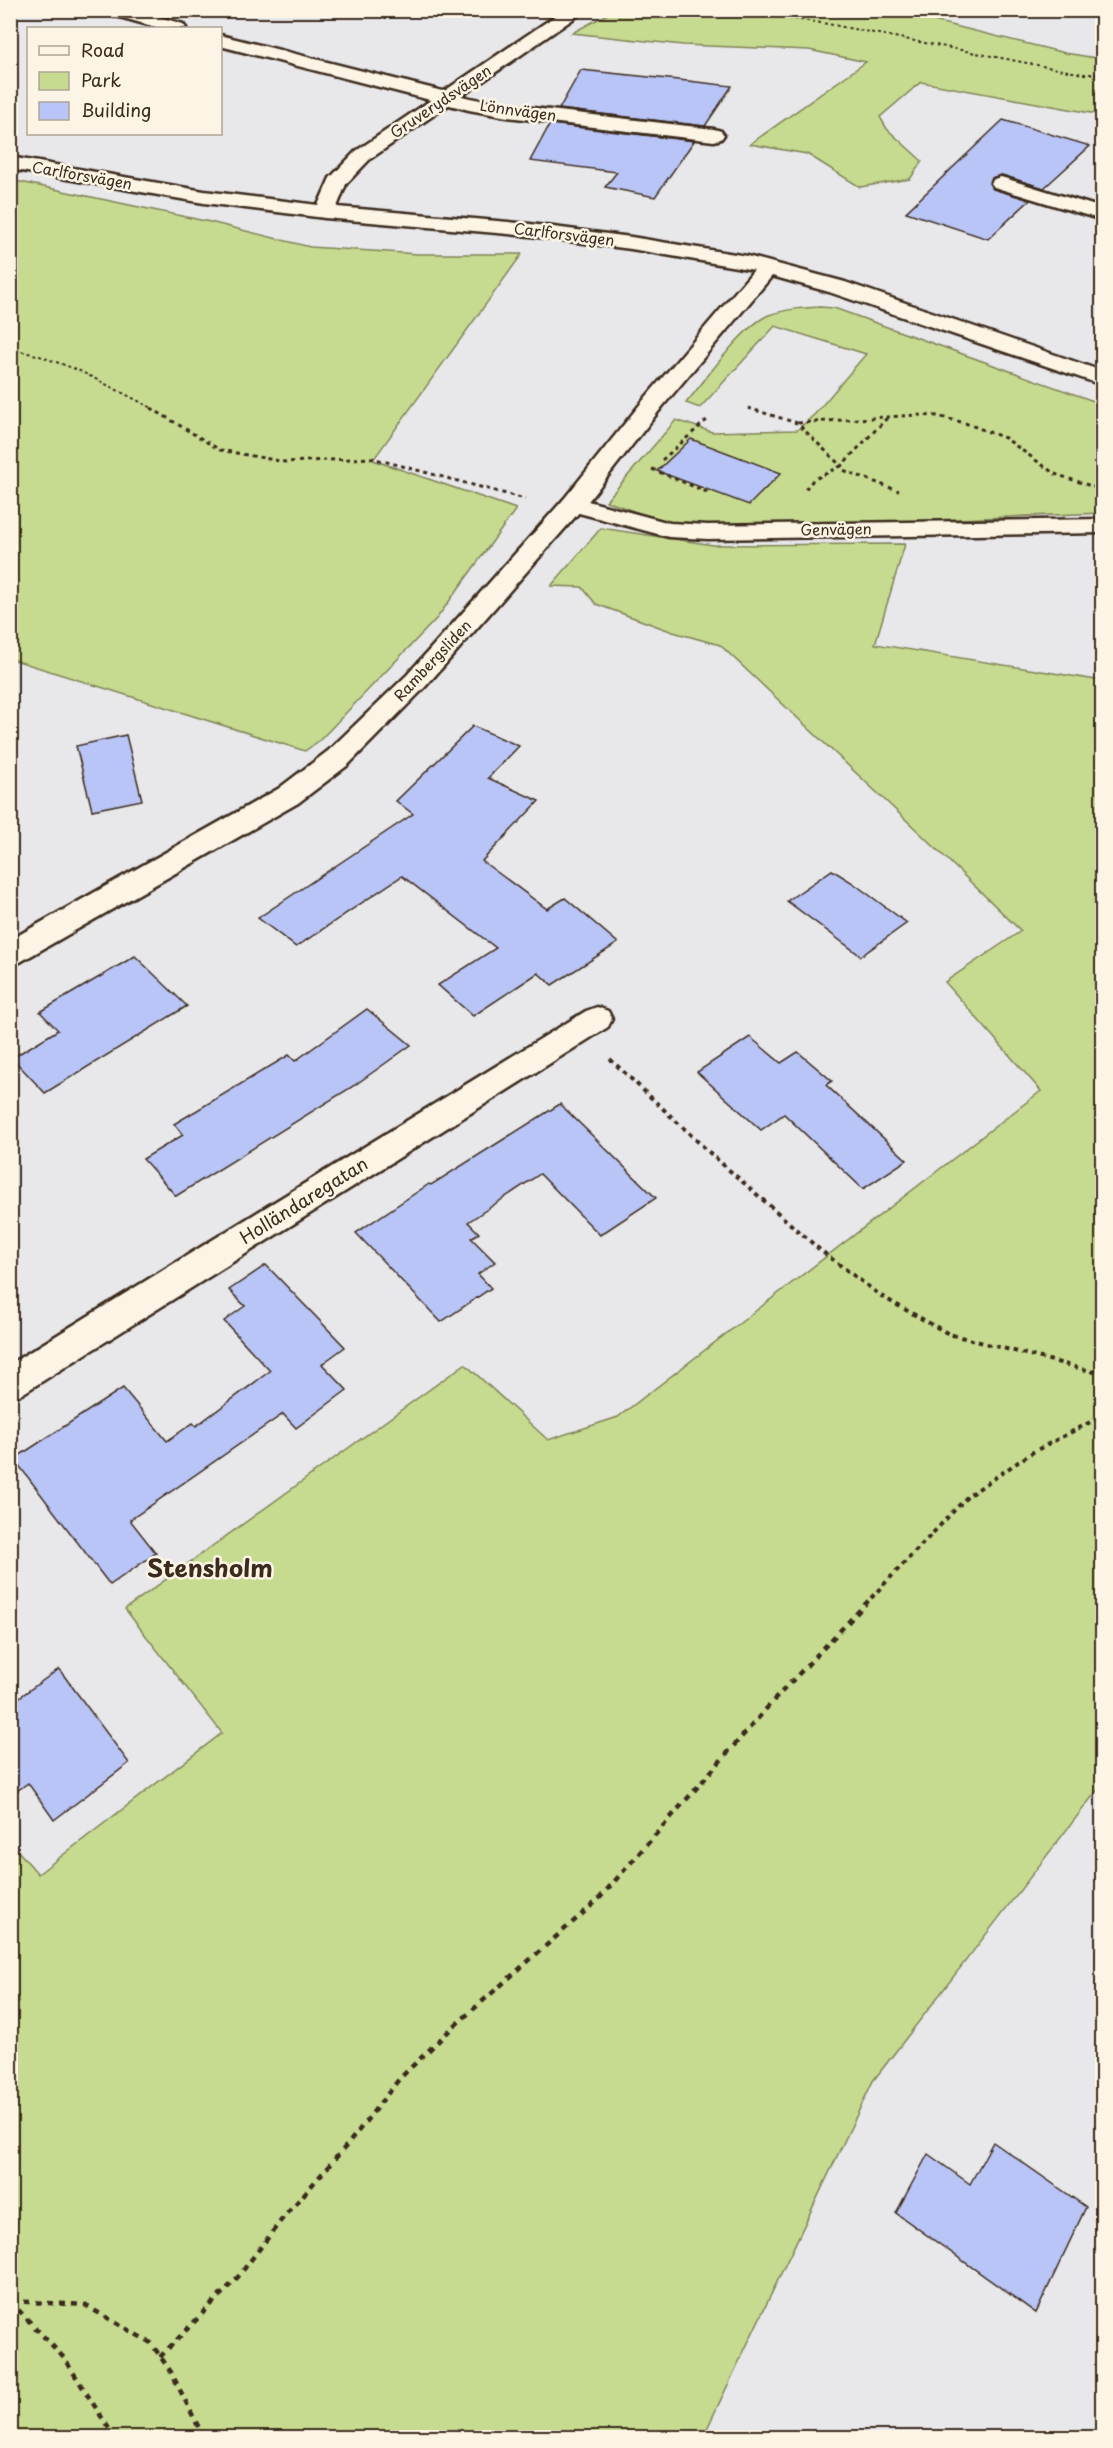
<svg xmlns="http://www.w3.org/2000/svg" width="1113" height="2448" viewBox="0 0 1113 2448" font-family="'Playpen Sans',sans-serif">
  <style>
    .green { fill: #c6db90; stroke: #808257; stroke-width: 1.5 }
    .building { fill: #b9c5f6; stroke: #3b2a1e; stroke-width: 1.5 }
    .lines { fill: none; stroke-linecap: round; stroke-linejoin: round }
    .minor-casing { stroke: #3b2a1e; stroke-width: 5 }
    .tertiary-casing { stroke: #3b2a1e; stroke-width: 5 }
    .path-far3 { stroke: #3b2a1e; stroke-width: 2; stroke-dasharray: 3 3; stroke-linecap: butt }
    .path-far2 { stroke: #3b2a1e; stroke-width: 3; stroke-dasharray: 4 4; stroke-linecap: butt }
    .path-far1 { stroke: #3b2a1e; stroke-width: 4; stroke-dasharray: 4.5 4.5; stroke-linecap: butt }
    .path { stroke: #3b2a1e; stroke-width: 4.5; stroke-dasharray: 6 6; stroke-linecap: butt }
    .minor { fill: #fcf5e5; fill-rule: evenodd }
    .tertiary { fill: #fcf5e5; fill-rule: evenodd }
    .labels { text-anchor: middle; stroke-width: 5; stroke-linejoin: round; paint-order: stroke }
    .far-street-label { font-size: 15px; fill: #3b2a1e; stroke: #fcf5e5 }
    .street-label { font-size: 18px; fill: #3b2a1e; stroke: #fcf5e5 }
    .district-label { font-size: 24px; font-weight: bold; fill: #3b2a1e; stroke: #fcf5e5 }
  </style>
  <rect width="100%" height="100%" fill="#e8e7ea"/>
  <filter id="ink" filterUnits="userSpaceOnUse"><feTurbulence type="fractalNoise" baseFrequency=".0167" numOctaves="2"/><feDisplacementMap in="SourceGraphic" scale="12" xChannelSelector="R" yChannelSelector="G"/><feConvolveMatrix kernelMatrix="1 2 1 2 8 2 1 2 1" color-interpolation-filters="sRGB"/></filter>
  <g filter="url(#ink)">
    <!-- green -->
    <g class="green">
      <path d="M 613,11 L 893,11 L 1065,53 L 1102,59 L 1102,115 L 921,82 L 880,117 L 887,129 L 922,161 L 910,179 L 860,187 L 807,154 L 750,144 L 866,62 L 809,50 L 683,45 L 572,33 Z"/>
      <path d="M 11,180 L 210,222 L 310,247 L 418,254 L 522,254 L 373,460 L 516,509 L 437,618 L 320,740 L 305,751 L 11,659 Z"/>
      <path d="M 820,307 L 834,308 L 1102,404 L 1102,513 L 862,523 L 697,525 L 661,521 L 606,501 L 676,420 L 712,432 L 797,430 L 815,414 L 866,354 L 775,326 L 700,408 L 686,403 C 706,380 742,326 769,315 C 786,309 803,308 820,307 Z"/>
      <path d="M 601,528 L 713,545 L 905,544 L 875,644 L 1102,681 L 1102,1784 L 873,2081 L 703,2437 L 11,2437 L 11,1843 L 38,1874 L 222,1733 L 125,1609 L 465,1364 L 548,1440 L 618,1417 L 1041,1091 L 945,982 L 1021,931 L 922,835 L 720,645 L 673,632 L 596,604 L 582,587 L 551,586 Z"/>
    </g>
    <!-- building -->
    <g class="building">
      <path d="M 581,70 L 688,81 L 732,86 L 705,126 L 559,109 Z"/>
      <path d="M 1003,120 L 1090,146 L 1044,188 L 1002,175 L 992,178 L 989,183 L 993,189 L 1030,200 L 988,239 L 906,212 Z"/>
      <path d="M 550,124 L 694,141 L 655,197 L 605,187 L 617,172 L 530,161 Z"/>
      <path d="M 691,439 L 781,473 L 749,505 L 657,471 Z"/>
      <path d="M 473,726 L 519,746 L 488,778 L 539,801 L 482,861 L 547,909 L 565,898 L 618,943 L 552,985 L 538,973 L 473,1016 L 438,985 L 496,948 L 402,876 L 296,947 L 258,918 L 413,814 L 396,801 Z"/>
      <path d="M 126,735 L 142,800 L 92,810 L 76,746 Z"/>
      <path d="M 832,870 L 853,883 L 907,923 L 861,956 L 787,901 Z"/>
      <path d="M 135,956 L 187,1006 L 45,1093 L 12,1058 L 58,1030 L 40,1012 Z"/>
      <path d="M 367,1009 L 411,1045 L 355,1085 L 176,1196 L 143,1159 L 183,1135 L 174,1124 L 289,1055 L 295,1061 Z"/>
      <path d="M 750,1037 L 781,1063 L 798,1052 L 832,1081 L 826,1085 L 907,1160 L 863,1189 L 784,1114 L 761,1130 L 697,1072 Z"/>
      <path d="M 560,1104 L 656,1198 L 600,1235 L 540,1174 L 468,1222 L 479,1233 L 471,1238 L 495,1262 L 478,1274 L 491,1288 L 441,1322 L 356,1233 L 429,1184 L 431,1185 Z"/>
      <path d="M 266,1265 L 345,1347 L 322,1364 L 347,1390 L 296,1428 L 283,1414 L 130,1520 L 156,1553 L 110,1585 L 14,1459 L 123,1388 L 167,1441 L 193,1423 L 196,1426 L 270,1371 L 224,1321 L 245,1306 L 229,1290 Z"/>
      <path d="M 59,1669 L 129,1763 L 54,1820 L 28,1783 L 10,1796 L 10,1704 Z"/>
      <path d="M 993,2142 L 1086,2207 L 1036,2313 L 896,2213 L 928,2154 L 970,2184 Z"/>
    </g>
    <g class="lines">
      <!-- minor casing -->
      <g class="minor-casing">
        <g id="minor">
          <path d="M 106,10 L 136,10 L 183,24 L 186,28 L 159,28 L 109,14 Z"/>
          <path d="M 220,35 L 470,98 L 507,105 L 714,129 L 721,131 L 724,135 L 721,139 L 714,141 L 507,117 L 469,110 L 220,46 Z"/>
          <path d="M 1001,177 L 1102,208 L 1102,220 L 994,187 L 991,183 L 994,179 Z"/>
          <path d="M 573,497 L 670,523 L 708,525 L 1102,519 L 1102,533 L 708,539 L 669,537 L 564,509 L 561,504 L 564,499 Z"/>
          <path d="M 597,1007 L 608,1011 L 612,1019 L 608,1027 L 22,1394 L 10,1398 L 10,1364 L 586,1011 Z"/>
        </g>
      </g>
      <!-- tertiary casing -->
      <g class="tertiary-casing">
        <path id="tertiary" d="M 564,10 L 586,10 L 370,159 L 346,184 L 337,207 L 530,224 L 631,237 L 747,256 L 845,282 L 1102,371 L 1102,385 L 829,292 L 772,276 L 662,407 L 582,509 L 425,687 L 348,765 L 298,803 L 20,962 L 10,965 L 10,940 L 278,789 L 328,751 L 407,675 L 564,499 L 646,397 L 754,270 L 631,249 L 530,236 L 325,218 L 204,203 L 10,169 L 10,157 L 204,191 L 318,205 L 330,178 L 356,151 Z"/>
      </g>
      <!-- path-far3 -->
      <g class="path-far3">
        <path d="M 735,10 L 828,24 L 1083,74 L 1102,74"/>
        <path d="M 10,349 L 37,355 L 78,370 L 154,409"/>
        <path d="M 748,408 L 752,409"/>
      </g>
      <!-- path-far2 -->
      <g class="path-far2">
        <path d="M 151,408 L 220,450 L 285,462 L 372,458 L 525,499"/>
        <path d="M 748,408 L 797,423 L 841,466 L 813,480 L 803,492"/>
        <path d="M 887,418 L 841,466 L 843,470 L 899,491"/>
        <path d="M 798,423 L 916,415 L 937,416 L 965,423 L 1005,438 L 1055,474 L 1094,487"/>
        <path d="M 662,460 L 708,419"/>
        <path d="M 652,469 L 709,493"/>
      </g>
      <!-- path-far1 -->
      <g class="path-far1">
        <path d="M 610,1059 L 711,1154 L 820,1250 L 881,1296 L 949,1334 L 1102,1374"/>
        <path d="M 871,1598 L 968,1496 L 1033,1452 L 1102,1416"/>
      </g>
      <!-- path -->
      <g class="path">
        <path d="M 10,2301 L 64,2358 L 115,2438"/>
        <path d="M 12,2301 L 85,2305 L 151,2343 L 171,2372 L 204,2438"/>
        <path d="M 160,2357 L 238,2277 L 283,2218 L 348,2144 L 400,2078 L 452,2028 L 598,1900 L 774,1700 L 873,1596"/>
      </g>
      <!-- minor -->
      <use href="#minor" class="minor"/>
      <!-- tertiary -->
      <use href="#tertiary" class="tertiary"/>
    </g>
  </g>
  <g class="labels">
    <!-- far-street labels -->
    <g class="far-street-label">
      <text transform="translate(441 102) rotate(-34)" y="5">Gruverydsvägen</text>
      <text transform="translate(518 111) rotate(8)" y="5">Lönnvägen</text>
      <text transform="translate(82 176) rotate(10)" y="5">Carlforsvägen</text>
      <text transform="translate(564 235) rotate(7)" y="5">Carlforsvägen</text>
      <text transform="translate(836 530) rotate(-1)" y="5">Genvägen</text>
      <text transform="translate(433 661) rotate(-47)" y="5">Rambergsliden</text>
    </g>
    <!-- street labels -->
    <g class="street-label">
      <text transform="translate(304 1201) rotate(-32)" y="6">Holländaregatan</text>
    </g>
    <!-- district labels -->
    <g class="district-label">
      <text x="210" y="1577">Stensholm</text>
    </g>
  </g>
  <!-- margin -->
  <rect width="1113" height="2448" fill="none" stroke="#fcf5e5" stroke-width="36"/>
  <rect x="18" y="18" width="1077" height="2412" fill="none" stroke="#3b2a1e" stroke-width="2" filter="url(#ink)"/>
  <!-- legend -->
  <rect x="27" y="27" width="195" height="108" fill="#fcf5e5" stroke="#afa495" stroke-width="1.5"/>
  <rect x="39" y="46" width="30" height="9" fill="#fcf5e5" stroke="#afa495" stroke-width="1.5"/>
  <text x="81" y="57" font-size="18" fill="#3b2a1e">Road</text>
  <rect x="39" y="72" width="30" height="18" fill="#c6db90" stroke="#afa495" stroke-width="1.5"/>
  <text x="81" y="87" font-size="18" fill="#3b2a1e">Park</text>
  <rect x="39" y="102" width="30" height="18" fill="#b9c5f6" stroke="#afa495" stroke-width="1.5"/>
  <text x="81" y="117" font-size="18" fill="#3b2a1e">Building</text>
</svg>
